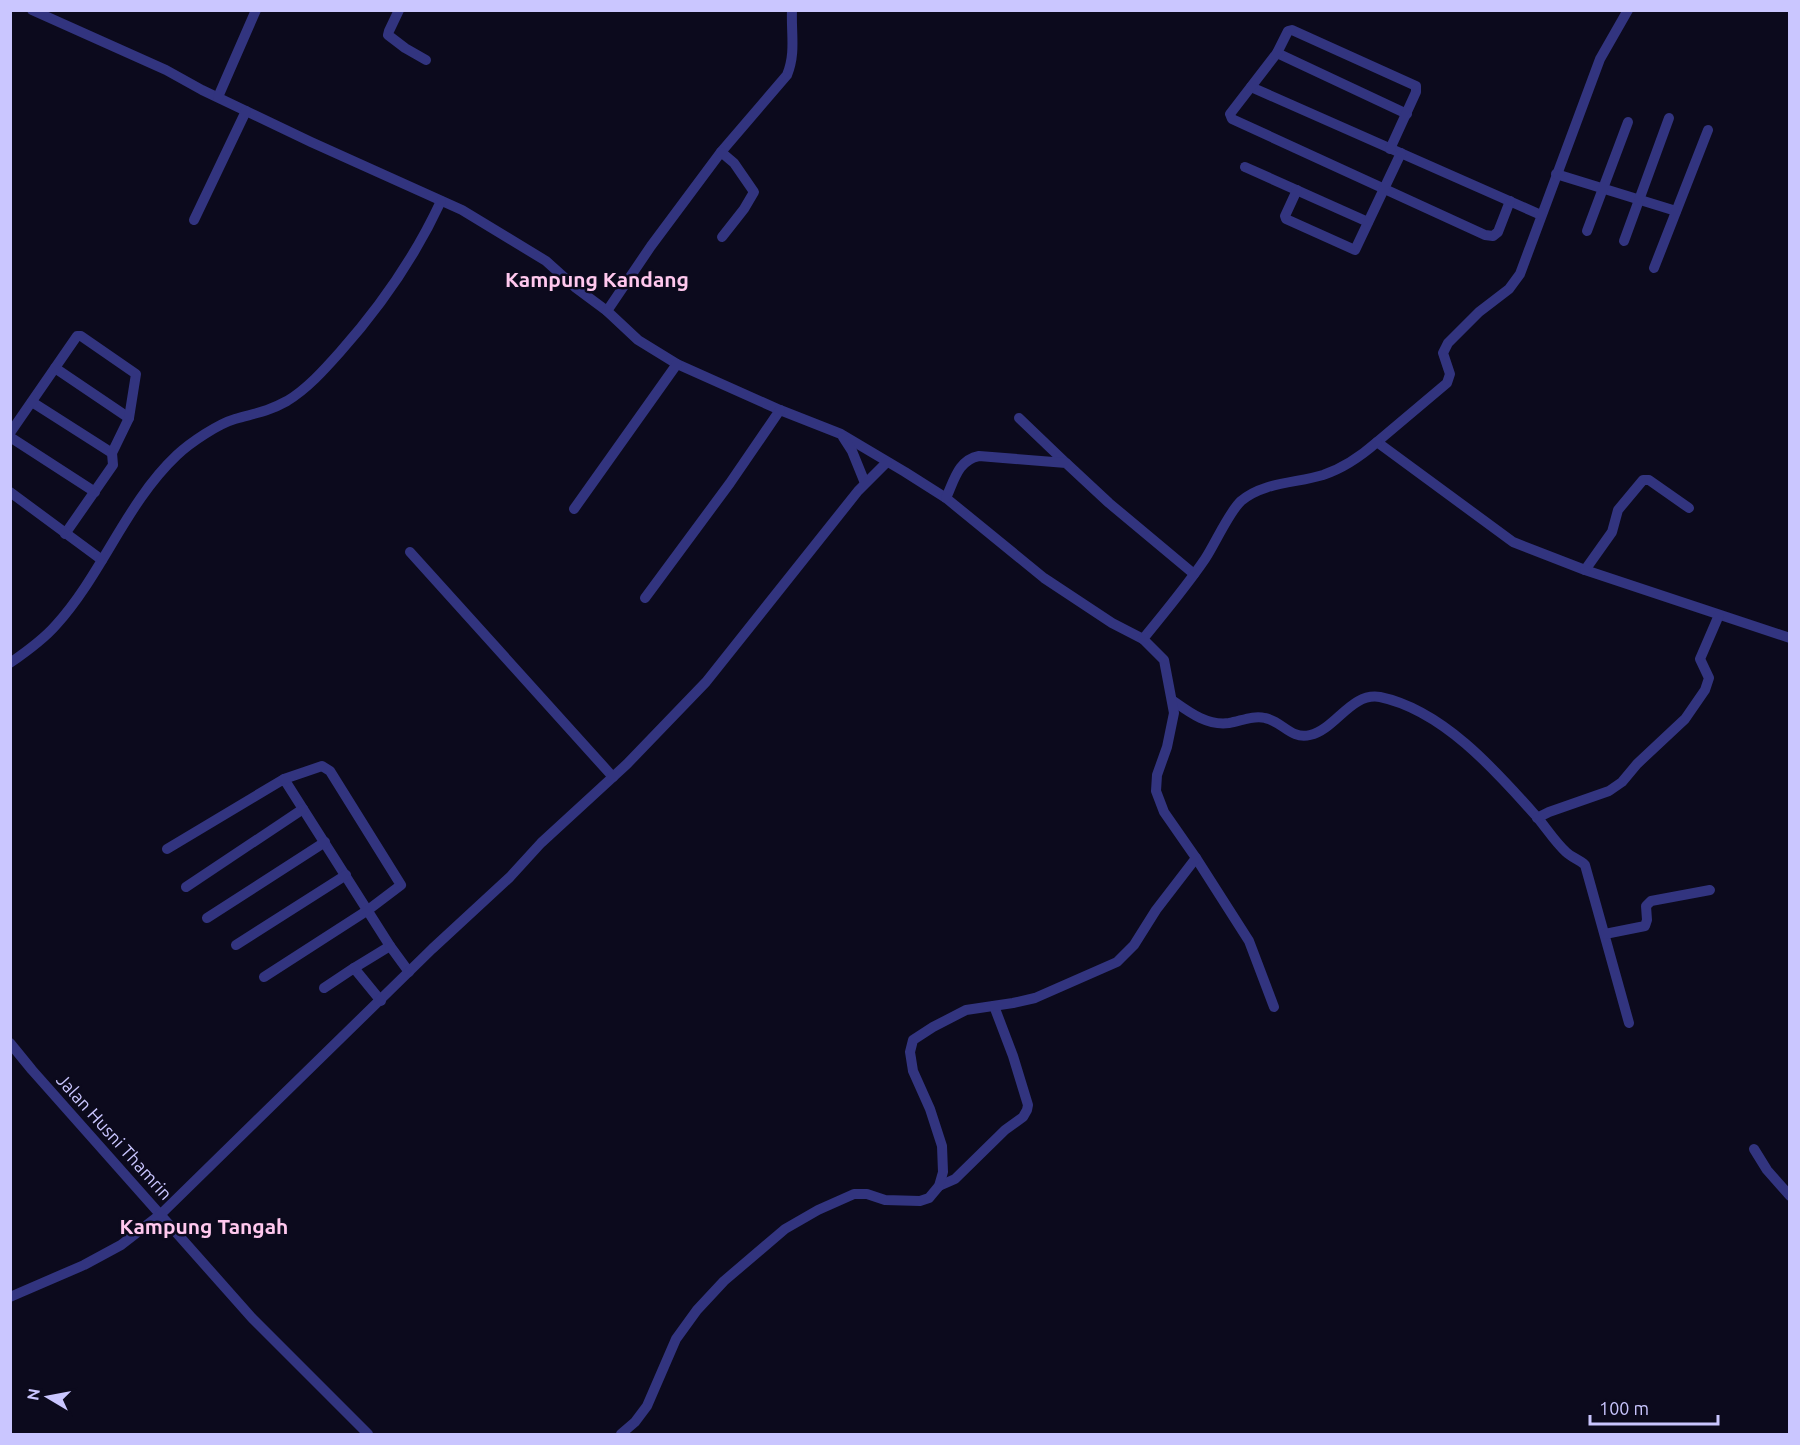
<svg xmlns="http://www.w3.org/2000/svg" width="1800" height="1445" viewBox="0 0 1800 1445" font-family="Ubuntu,sans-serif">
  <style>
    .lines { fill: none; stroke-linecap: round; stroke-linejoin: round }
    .street { stroke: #32347f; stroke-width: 10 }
    .labels { text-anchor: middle; stroke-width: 5; stroke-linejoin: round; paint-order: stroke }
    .street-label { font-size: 18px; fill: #cac6ff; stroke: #0c0a1d }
    .quarter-label { font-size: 21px; font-weight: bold; fill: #ffc8ee; stroke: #0c0a1d }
  </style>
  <rect width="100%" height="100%" fill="#0c0a1d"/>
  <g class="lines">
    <!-- street -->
    <g class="street">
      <path d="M 32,10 L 166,70 L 202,90 L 311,142 L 462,210 L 546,261 L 576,288 L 607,311"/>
      <path d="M 399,10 L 389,31 L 388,35 L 405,48 L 426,60"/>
      <path d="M 792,10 C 791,34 796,53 787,75 L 721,152 L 651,246 L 607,311 L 638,340 L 677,364 L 780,410 L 841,434 L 905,472 L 946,498 L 1044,578 L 1112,623 L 1143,639"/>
      <path d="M 1628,10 L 1600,59 L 1520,274 L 1509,289 L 1479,312 L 1448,343 L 1443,353 L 1450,374 L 1447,383 L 1377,442 L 1513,542 L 1585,570 L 1790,638"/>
      <path d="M 1277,53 L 1407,114"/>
      <path d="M 1251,87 L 1541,215"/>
      <path d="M 218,97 L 256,10"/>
      <path d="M 1390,149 L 1416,92 L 1416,86 L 1292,30 L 1288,31 L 1277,53 L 1230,114 L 1232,119 L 1485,235 L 1493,236 L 1498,232 L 1510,201"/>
      <path d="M 721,152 L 734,163 L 754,192 L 744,209 L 722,237"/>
      <path d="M 1245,167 L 1368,222"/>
      <path d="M 1556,174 L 1676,211"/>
      <path d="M 1297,190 L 1285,216 L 1286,219 L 1355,250 L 1401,153"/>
      <path d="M 194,220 L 246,111"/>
      <path d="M 1587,231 L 1628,122"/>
      <path d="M 1624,241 L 1669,118"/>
      <path d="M 1654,268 L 1708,130"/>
      <path d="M 55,368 L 129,418"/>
      <path d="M 32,402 L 112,453"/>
      <path d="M 1019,418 L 1066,463"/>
      <path d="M 10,433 L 77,336 L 81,336 L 136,374 L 129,418 L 112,453 L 113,465 L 65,534"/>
      <path d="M 10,437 L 95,492"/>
      <path d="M 843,437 L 852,451 L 865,483"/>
      <path d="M 10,492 L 102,560"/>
      <path d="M 946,498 C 954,481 958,460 979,456 L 1066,463 L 1109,503 L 1194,574"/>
      <path d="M 574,509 L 677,364"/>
      <path d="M 410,552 L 613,777"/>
      <path d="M 1585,570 L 1612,532 L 1618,510 L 1643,480 L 1649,480 L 1689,508"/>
      <path d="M 645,598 L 730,483 L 780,410"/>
      <path d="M 10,663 C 26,652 43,640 56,625 C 103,573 126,503 177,455 C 191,442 218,424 235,419 C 256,413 267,412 287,401 C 307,389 324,370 340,352 C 381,306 415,257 441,201"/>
      <path d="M 1172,700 C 1189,712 1207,726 1229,723 C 1241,721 1253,715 1265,718 C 1282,721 1291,740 1310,735 C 1336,729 1351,692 1380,697 C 1443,710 1497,772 1537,817 C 1547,829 1555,842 1566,852 C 1572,858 1579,859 1585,865 L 1629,1023"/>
      <path d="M 1537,818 L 1549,812 L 1609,791 L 1622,782 L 1637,764 L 1685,719 L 1705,690 L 1709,678 L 1700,659 L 1719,615"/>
      <path d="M 167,849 L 284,779 L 390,946 L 354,968"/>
      <path d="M 1196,858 L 1249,941 L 1274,1007"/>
      <path d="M 186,887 L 303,809"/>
      <path d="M 207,918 L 325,842"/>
      <path d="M 1605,934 L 1645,926 L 1647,920 L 1646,906 L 1651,901 L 1710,890"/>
      <path d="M 236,945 L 346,875"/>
      <path d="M 390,946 L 409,972"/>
      <path d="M 264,977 L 368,910 L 401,885 L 330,771 L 322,766 L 284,779"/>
      <path d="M 324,988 L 354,968 L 381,1001"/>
      <path d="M 10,1043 L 32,1070 L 252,1318 L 368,1434"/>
      <path d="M 1754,1149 L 1767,1170 L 1790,1196"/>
      <path d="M 939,1186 L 955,1179 L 1005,1130 L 1023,1117 L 1027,1110 L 1028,1105 L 1013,1056 L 994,1006"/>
      <path d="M 10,1297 L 84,1265 L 121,1245 L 161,1214 L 432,949 L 510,877 L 541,843 L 627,764 L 706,682 L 858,491 L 887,462"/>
      <path d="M 621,1434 L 635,1422 L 647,1406 L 676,1339 L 697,1310 L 724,1281 L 785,1229 L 818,1210 L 854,1194 L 867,1194 L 885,1200 L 920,1201 L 929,1198 L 939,1186 L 943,1172 L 942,1146 L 930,1109 L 913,1071 L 910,1052 L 913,1040 L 933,1027 L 966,1010 L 1013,1003 L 1035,998 L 1117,962 L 1134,945 L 1156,910 L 1196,858 L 1164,812 L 1156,791 L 1157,775 L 1167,747 L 1174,713 L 1164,660 L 1143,639 C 1164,613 1186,587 1205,559 C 1215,544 1229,512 1241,501 C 1263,482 1297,483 1323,475 C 1344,468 1360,457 1377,442"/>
    </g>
  </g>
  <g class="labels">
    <!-- street labels -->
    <g class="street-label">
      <text transform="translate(114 1137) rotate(48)" y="6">Jalan Husni Thamrin</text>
    </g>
    <!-- quarter labels -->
    <g class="quarter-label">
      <text x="597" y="287">Kampung Kandang</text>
      <text x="204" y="1234">Kampung Tangah</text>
    </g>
  </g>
  <!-- border -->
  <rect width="1800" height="1445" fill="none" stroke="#cac6ff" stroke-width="24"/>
  <!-- north arrow -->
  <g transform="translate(48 1397) rotate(280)" stroke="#0c0a1d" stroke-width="4.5" paint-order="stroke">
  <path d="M0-4.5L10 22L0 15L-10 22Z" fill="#cac6ff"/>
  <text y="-9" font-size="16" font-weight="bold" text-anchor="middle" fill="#cac6ff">N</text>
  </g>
  <!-- scale -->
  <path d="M1590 1415v9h128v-9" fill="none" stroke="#cac6ff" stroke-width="3"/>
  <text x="1599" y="1415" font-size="18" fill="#cac6ff" stroke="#0c0a1d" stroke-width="4.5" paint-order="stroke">100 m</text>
</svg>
